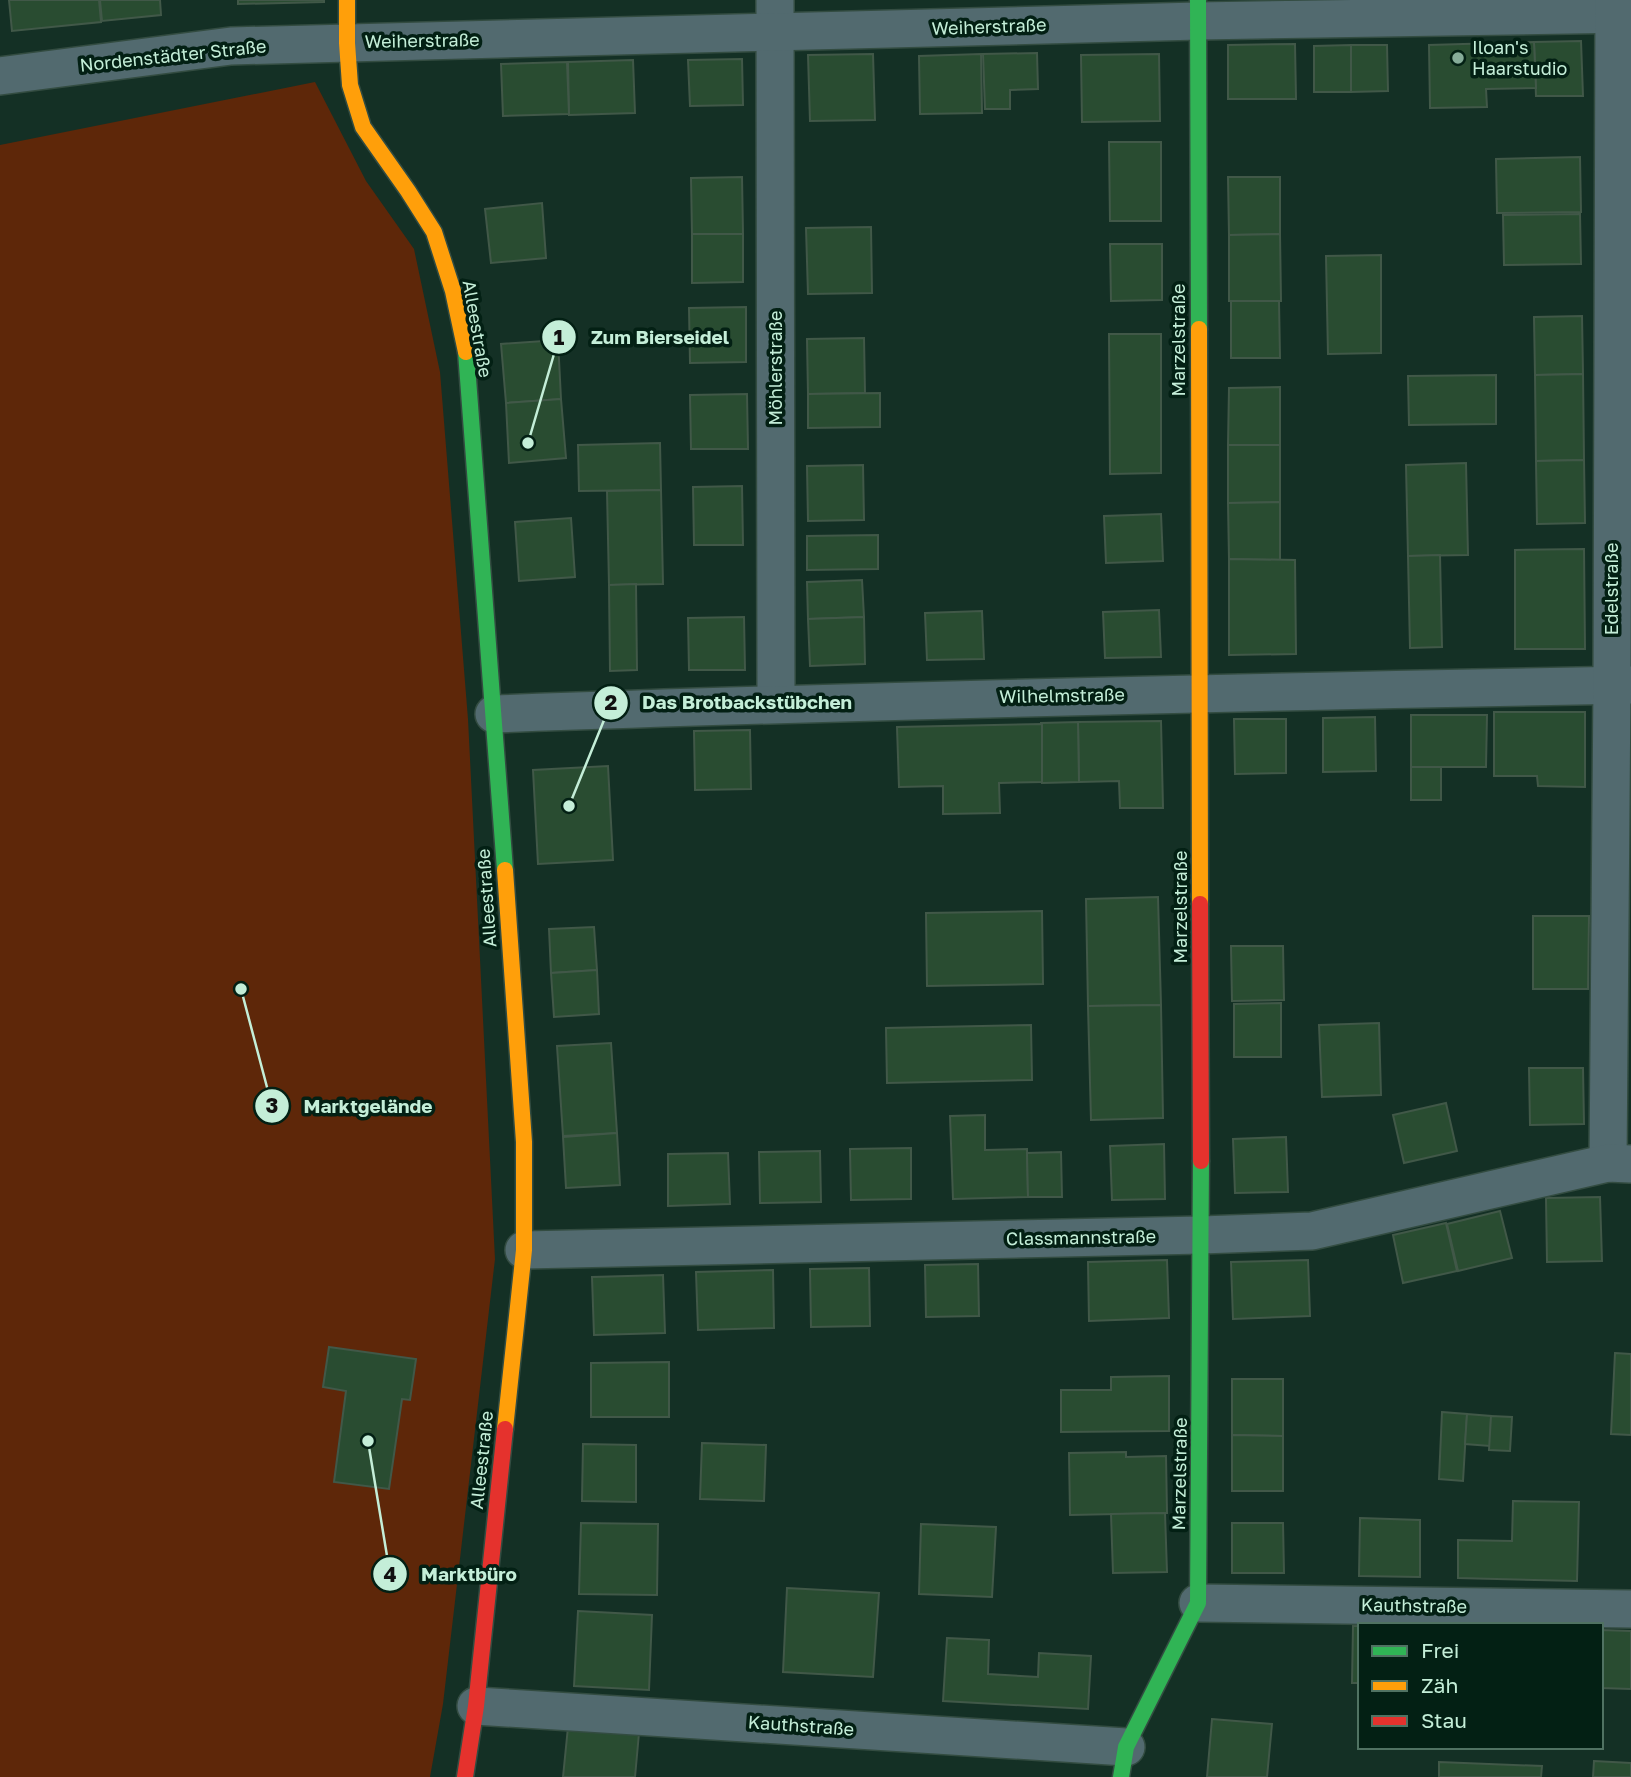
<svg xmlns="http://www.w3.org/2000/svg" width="1631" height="1777" viewBox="0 0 1631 1777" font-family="'Golos Text',sans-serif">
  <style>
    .green { fill: #5e2709 }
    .building { fill: #294c31; stroke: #415848; stroke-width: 2 }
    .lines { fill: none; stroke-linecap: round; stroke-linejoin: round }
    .street-casing { stroke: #334c41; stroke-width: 40 }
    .fast-casing { stroke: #334c41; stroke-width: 19 }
    .slow-casing { stroke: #334c41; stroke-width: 19 }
    .jam-casing { stroke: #334c41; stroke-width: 19 }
    .street { stroke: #526a6f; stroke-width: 37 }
    .fast { stroke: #30b455; stroke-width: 16 }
    .slow { stroke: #ff9f0a; stroke-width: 16 }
    .jam { stroke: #e5322d; stroke-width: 16 }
    .poi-dot { fill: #86ac99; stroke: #032014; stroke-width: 2.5 }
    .labels { text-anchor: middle; stroke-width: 7; stroke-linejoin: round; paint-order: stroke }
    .street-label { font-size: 18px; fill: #c4eed8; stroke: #032014 }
    .poi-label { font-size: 18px; fill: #c4eed8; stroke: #032014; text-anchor: start }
    .leader { fill: none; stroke: #c4eed8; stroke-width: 2.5 }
    .callout-dot { fill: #c4eed8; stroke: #032014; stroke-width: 2.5 }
    .mark-label { font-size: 21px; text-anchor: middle; font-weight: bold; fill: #111 }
    .callout-label { font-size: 19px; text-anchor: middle; font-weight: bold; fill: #c4eed8; stroke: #032014; stroke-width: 7; stroke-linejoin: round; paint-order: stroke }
  </style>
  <rect width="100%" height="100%" fill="#143025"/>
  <!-- green -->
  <path class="green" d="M 315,82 L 366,181 L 414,249 L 440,372 L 468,719 L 495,1259 L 443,1704 L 430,1777 L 0,1777 L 0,145 Z"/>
  <!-- building -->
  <g class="building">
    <path d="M 9,0 L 99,0 L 101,22 L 12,31 Z"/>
    <path d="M 100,0 L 160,0 L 161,15 L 102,21 Z"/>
    <path d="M 238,0 L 324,0 L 324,2 L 238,4 Z"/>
    <path d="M 1581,41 L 1583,96 L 1536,96 L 1534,42 Z"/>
    <path d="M 1534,42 L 1536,88 L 1486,89 L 1487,107 L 1430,108 L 1429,45 Z"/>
    <path d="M 1295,44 L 1296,99 L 1228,99 L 1228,45 Z"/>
    <path d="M 1351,45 L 1351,92 L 1314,92 L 1314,46 Z"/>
    <path d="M 1351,45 L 1387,45 L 1388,91 L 1351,92 Z"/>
    <path d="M 1037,53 L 1038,89 L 1010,90 L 1010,109 L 985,109 L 983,54 Z"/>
    <path d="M 873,54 L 875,120 L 810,121 L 808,55 Z"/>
    <path d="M 981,54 L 982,113 L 920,114 L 919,56 Z"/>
    <path d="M 1159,54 L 1160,121 L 1082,122 L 1081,55 Z"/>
    <path d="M 742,59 L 743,105 L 690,106 L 688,60 Z"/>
    <path d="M 633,60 L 635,113 L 569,115 L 568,62 Z"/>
    <path d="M 567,62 L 569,114 L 503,116 L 501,64 Z"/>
    <path d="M 1109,142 L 1161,142 L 1161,221 L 1110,221 Z"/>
    <path d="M 1580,157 L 1581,212 L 1497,213 L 1496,159 Z"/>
    <path d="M 742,177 L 743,234 L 692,234 L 691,178 Z"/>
    <path d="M 1228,177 L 1280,177 L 1280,234 L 1229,235 Z"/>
    <path d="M 542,203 L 546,258 L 491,263 L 485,209 Z"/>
    <path d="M 1580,214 L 1581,264 L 1504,265 L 1503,215 Z"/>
    <path d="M 871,227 L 872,293 L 808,294 L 806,228 Z"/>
    <path d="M 692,234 L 743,234 L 743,282 L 692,283 Z"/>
    <path d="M 1280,234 L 1281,301 L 1229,301 L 1229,235 Z"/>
    <path d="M 1110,244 L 1162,244 L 1162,300 L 1111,301 Z"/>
    <path d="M 1381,255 L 1381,353 L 1328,354 L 1326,256 Z"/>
    <path d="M 1231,301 L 1279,301 L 1280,358 L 1231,358 Z"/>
    <path d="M 746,307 L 746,362 L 690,363 L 689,308 Z"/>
    <path d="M 1582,316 L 1583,374 L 1535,375 L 1534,317 Z"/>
    <path d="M 1109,334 L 1161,334 L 1161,473 L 1110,474 Z"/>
    <path d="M 864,338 L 865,393 L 808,394 L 807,339 Z"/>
    <path d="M 558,340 L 561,399 L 506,403 L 501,344 Z"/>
    <path d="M 1583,374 L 1584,460 L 1536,461 L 1535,375 Z"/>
    <path d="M 1496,375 L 1496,424 L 1409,425 L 1408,376 Z"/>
    <path d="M 1280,387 L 1280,445 L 1228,445 L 1229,388 Z"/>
    <path d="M 880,393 L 880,427 L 808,428 L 808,394 Z"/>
    <path d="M 747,394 L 748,449 L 691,449 L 690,395 Z"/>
    <path d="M 561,399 L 566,458 L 509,463 L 506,403 Z"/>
    <path d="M 660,443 L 661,490 L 579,491 L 578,445 Z"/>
    <path d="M 1228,445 L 1280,445 L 1280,502 L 1228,503 Z"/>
    <path d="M 1584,460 L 1585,523 L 1537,524 L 1536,461 Z"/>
    <path d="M 1466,463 L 1468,555 L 1408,556 L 1406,465 Z"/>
    <path d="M 863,465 L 864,520 L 808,521 L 807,466 Z"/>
    <path d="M 742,486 L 743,545 L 694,545 L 693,487 Z"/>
    <path d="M 661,490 L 663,584 L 609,585 L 607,491 Z"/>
    <path d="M 1280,502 L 1280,560 L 1229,559 L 1228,503 Z"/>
    <path d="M 1161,514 L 1163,561 L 1106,563 L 1104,516 Z"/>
    <path d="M 571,518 L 575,577 L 519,581 L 515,522 Z"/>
    <path d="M 878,535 L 878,569 L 807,570 L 807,536 Z"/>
    <path d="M 1584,549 L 1585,649 L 1515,649 L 1515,550 Z"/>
    <path d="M 1440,555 L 1442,647 L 1410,648 L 1408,556 Z"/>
    <path d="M 1229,559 L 1295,560 L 1296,654 L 1229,655 Z"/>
    <path d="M 862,580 L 864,617 L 808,619 L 807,582 Z"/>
    <path d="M 636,584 L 637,670 L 610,671 L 609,585 Z"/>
    <path d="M 1159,610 L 1161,657 L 1105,658 L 1103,612 Z"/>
    <path d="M 982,611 L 984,659 L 927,660 L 925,613 Z"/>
    <path d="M 744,617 L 745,670 L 689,670 L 688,618 Z"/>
    <path d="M 864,617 L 865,664 L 810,666 L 808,619 Z"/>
    <path d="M 1494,712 L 1585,712 L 1585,787 L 1538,786 L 1537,776 L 1494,776 Z"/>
    <path d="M 1411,715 L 1487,715 L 1486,767 L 1411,767 Z"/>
    <path d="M 1375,717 L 1376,771 L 1323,772 L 1323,718 Z"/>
    <path d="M 1234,719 L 1286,719 L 1286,773 L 1235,774 Z"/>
    <path d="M 1161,721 L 1163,808 L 1120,808 L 1119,781 L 1079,782 L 1078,722 Z"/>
    <path d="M 1078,722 L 1079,782 L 1042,783 L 1041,723 Z"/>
    <path d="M 1042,724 L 1042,782 L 999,783 L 1000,813 L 943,814 L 943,786 L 899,787 L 897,727 Z"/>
    <path d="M 750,730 L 751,789 L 695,790 L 694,731 Z"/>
    <path d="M 608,766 L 613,860 L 538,864 L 533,770 Z"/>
    <rect x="1411" y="767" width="30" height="33"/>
    <path d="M 1158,897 L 1161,1005 L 1088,1006 L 1086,899 Z"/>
    <path d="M 1042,911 L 1043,984 L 927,986 L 926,913 Z"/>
    <path d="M 1533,916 L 1589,916 L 1588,989 L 1533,989 Z"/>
    <path d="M 594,927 L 597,970 L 551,973 L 549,929 Z"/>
    <path d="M 1231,946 L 1283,946 L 1284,1000 L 1232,1001 Z"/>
    <path d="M 597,970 L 599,1014 L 554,1017 L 551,973 Z"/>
    <path d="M 1281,1003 L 1281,1057 L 1234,1057 L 1234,1004 Z"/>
    <path d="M 1161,1005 L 1163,1118 L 1091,1120 L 1088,1006 Z"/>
    <path d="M 1379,1023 L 1381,1095 L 1322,1097 L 1319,1025 Z"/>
    <path d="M 1031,1025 L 1032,1080 L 887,1083 L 886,1028 Z"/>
    <path d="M 611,1043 L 617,1133 L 563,1136 L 557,1046 Z"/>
    <path d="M 1529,1068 L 1583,1068 L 1584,1124 L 1530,1125 Z"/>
    <path d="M 1446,1103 L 1457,1151 L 1404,1163 L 1393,1115 Z"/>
    <path d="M 985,1115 L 985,1150 L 1027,1149 L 1028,1197 L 953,1199 L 950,1116 Z"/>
    <path d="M 617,1133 L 620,1185 L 566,1188 L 563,1137 Z"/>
    <path d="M 1286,1137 L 1288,1192 L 1235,1193 L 1233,1139 Z"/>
    <path d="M 1164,1144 L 1165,1199 L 1112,1200 L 1110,1146 Z"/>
    <path d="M 911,1148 L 911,1199 L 851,1200 L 850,1149 Z"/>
    <path d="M 820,1151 L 821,1202 L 760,1203 L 759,1152 Z"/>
    <path d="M 1061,1152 L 1062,1197 L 1028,1197 L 1027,1153 Z"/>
    <path d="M 728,1153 L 730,1204 L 668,1206 L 668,1154 Z"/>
    <path d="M 1600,1197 L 1602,1261 L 1547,1262 L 1546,1198 Z"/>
    <path d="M 1500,1211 L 1512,1258 L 1458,1271 L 1447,1224 Z"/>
    <path d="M 1446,1223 L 1457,1271 L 1403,1283 L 1393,1235 Z"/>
    <path d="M 1167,1260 L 1169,1318 L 1089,1321 L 1088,1262 Z"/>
    <path d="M 1308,1260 L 1310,1316 L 1233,1319 L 1231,1262 Z"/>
    <path d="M 978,1264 L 979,1316 L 926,1317 L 925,1265 Z"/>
    <path d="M 869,1268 L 870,1326 L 811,1327 L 810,1269 Z"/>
    <path d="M 773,1270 L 774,1328 L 698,1330 L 696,1272 Z"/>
    <path d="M 663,1275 L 665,1333 L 594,1335 L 592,1277 Z"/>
    <path d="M 329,1347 L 416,1359 L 410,1400 L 402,1399 L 389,1489 L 334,1482 L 346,1391 L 323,1387 Z"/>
    <path d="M 1615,1353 L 1631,1354 L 1631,1435 L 1611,1434 Z"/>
    <path d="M 669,1362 L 669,1417 L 591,1417 L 591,1363 Z"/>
    <path d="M 1169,1376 L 1169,1431 L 1061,1432 L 1061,1390 L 1111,1390 L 1111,1377 Z"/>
    <path d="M 1232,1379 L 1283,1379 L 1283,1436 L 1232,1435 Z"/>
    <path d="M 1442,1412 L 1467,1414 L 1463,1481 L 1439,1479 Z"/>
    <path d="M 1467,1414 L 1491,1416 L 1490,1446 L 1465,1444 Z"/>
    <path d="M 1491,1416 L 1512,1417 L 1510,1451 L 1489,1450 Z"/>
    <path d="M 1232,1435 L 1283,1436 L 1283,1491 L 1232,1491 Z"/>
    <path d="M 702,1443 L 766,1445 L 764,1501 L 700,1499 Z"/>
    <path d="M 583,1444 L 636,1445 L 636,1502 L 582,1501 Z"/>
    <path d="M 1126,1452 L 1126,1457 L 1166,1456 L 1167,1513 L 1070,1515 L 1069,1453 Z"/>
    <path d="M 1513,1501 L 1579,1502 L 1577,1581 L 1458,1578 L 1458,1540 L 1512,1541 Z"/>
    <path d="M 1165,1513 L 1167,1572 L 1113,1573 L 1111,1514 Z"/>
    <path d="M 1360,1518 L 1420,1520 L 1420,1577 L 1359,1576 Z"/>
    <path d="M 581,1523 L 658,1524 L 657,1595 L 579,1594 Z"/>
    <path d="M 1232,1523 L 1283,1523 L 1284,1573 L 1232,1573 Z"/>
    <path d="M 921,1524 L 996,1527 L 992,1597 L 919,1594 Z"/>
    <path d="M 787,1588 L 879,1593 L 873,1677 L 783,1672 Z"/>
    <path d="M 578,1611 L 652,1615 L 649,1690 L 574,1686 Z"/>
    <path d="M 1353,1626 L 1360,1626 L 1360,1683 L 1352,1683 Z"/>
    <path d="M 1601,1630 L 1631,1631 L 1631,1689 L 1601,1688 Z"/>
    <path d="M 947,1638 L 989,1640 L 988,1674 L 1038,1677 L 1039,1653 L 1091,1656 L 1088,1709 L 943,1701 Z"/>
    <path d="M 1212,1719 L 1272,1724 L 1267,1777 L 1207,1777 Z"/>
    <path d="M 568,1727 L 639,1733 L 635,1777 L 563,1777 Z"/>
    <path d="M 1594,1761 L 1631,1763 L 1631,1777 L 1593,1777 Z"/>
    <path d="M 1439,1762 L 1542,1766 L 1541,1777 L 1439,1777 Z"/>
  </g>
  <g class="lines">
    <!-- street casing -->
    <g class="street-casing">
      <g id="street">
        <path d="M 775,0 L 776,703"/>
        <path d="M 0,76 L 231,46 L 1198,21 L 1631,14"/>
        <path d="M 494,714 C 873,700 1252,692 1631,685"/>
        <path d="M 1608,1163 L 1612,685 L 1614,0"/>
        <path d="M 524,1250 L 1201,1235 L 1312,1231 L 1608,1163 L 1630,1164"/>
        <path d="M 1198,1603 L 1631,1609"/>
        <path d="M 476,1706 L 1126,1747"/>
      </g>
    </g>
    <!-- fast casing -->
    <g class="fast-casing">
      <g id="fast">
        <path d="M 1198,0 L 1199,329"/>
        <path d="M 466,352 L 505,870"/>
        <path d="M 1121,1777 L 1126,1747 L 1198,1603 L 1201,1161"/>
      </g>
    </g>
    <!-- slow casing -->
    <g class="slow-casing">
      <g id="slow">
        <path d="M 347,0 L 347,43 L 350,85 L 363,127 L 408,191 L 434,232 L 453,291 L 466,352"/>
        <path d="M 1199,329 L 1200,904"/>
        <path d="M 505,870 L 524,1142 L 524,1250 L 505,1429"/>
      </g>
    </g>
    <!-- jam casing -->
    <g class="jam-casing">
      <g id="jam">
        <path d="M 1200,904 L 1201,1161"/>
        <path d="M 465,1777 L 476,1706 L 505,1429"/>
      </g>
    </g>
    <!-- street -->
    <use href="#street" class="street"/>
    <!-- fast -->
    <use href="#fast" class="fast"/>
    <!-- slow -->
    <use href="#slow" class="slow"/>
    <!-- jam -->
    <use href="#jam" class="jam"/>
  </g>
  <!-- markers -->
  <circle class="poi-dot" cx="1458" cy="58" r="7"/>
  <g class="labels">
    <!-- street labels -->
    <g class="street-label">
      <text transform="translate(989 27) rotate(-2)" y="6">Weiherstraße</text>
      <text transform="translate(422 41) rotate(-1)" y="6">Weiherstraße</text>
      <text transform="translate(173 56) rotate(-6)" y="6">Nordenstädter Straße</text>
      <text transform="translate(477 329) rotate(80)" y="6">Alleestraße</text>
      <text transform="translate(1179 340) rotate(-90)" y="6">Marzelstraße</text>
      <text transform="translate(776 368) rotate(-90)" y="6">Möhlerstraße</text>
      <text transform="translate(1612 589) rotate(-90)" y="6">Edelstraße</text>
      <text transform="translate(1062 696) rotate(-1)" y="6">Wilhelmstraße</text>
      <text transform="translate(487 898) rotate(-94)" y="6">Alleestraße</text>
      <text transform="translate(1181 907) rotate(-90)" y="6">Marzelstraße</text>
      <text transform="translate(1081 1238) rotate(-1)" y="6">Classmannstraße</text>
      <text transform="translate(482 1460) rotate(-84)" y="6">Alleestraße</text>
      <text transform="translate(1180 1474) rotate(-89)" y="6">Marzelstraße</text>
      <text transform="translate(1414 1606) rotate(1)" y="6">Kauthstraße</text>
      <text transform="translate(801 1726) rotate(4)" y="6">Kauthstraße</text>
    </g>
    <!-- poi labels -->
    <g class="poi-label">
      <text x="1472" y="54">Iloan's<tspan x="1472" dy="21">Haarstudio</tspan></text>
    </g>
  </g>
  <!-- callouts -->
  <path class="leader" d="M528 443L559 337M569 806L611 703M241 989L272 1106M368 1441L390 1574"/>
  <g class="callout-dot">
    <circle cx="528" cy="443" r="7"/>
    <circle cx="569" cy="806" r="7"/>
    <circle cx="241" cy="989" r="7"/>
    <circle cx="368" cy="1441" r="7"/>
    <circle cx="559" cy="337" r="18"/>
    <circle cx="611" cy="703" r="18"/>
    <circle cx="272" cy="1106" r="18"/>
    <circle cx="390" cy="1574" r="18"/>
  </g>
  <g class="mark-label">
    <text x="559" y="345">1</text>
    <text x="611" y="710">2</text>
    <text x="272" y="1113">3</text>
    <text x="390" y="1582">4</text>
  </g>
  <g class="callout-label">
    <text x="660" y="344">Zum Bierseidel</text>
    <text x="747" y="709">Das Brotbackstübchen</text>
    <text x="368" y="1113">Marktgelände</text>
    <text x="469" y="1581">Marktbüro</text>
  </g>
  <!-- legend -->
  <rect x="1358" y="1623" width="245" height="126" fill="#032014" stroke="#507262" stroke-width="2"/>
  <rect x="1372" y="1646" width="35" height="10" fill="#30b455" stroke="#507262" stroke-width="2"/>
  <text x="1421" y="1658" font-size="21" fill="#c4eed8">Frei</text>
  <rect x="1372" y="1681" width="35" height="10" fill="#ff9f0a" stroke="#507262" stroke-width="2"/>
  <text x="1421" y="1693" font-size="21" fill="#c4eed8">Zäh</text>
  <rect x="1372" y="1716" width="35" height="10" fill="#e5322d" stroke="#507262" stroke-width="2"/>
  <text x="1421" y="1728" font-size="21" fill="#c4eed8">Stau</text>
</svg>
